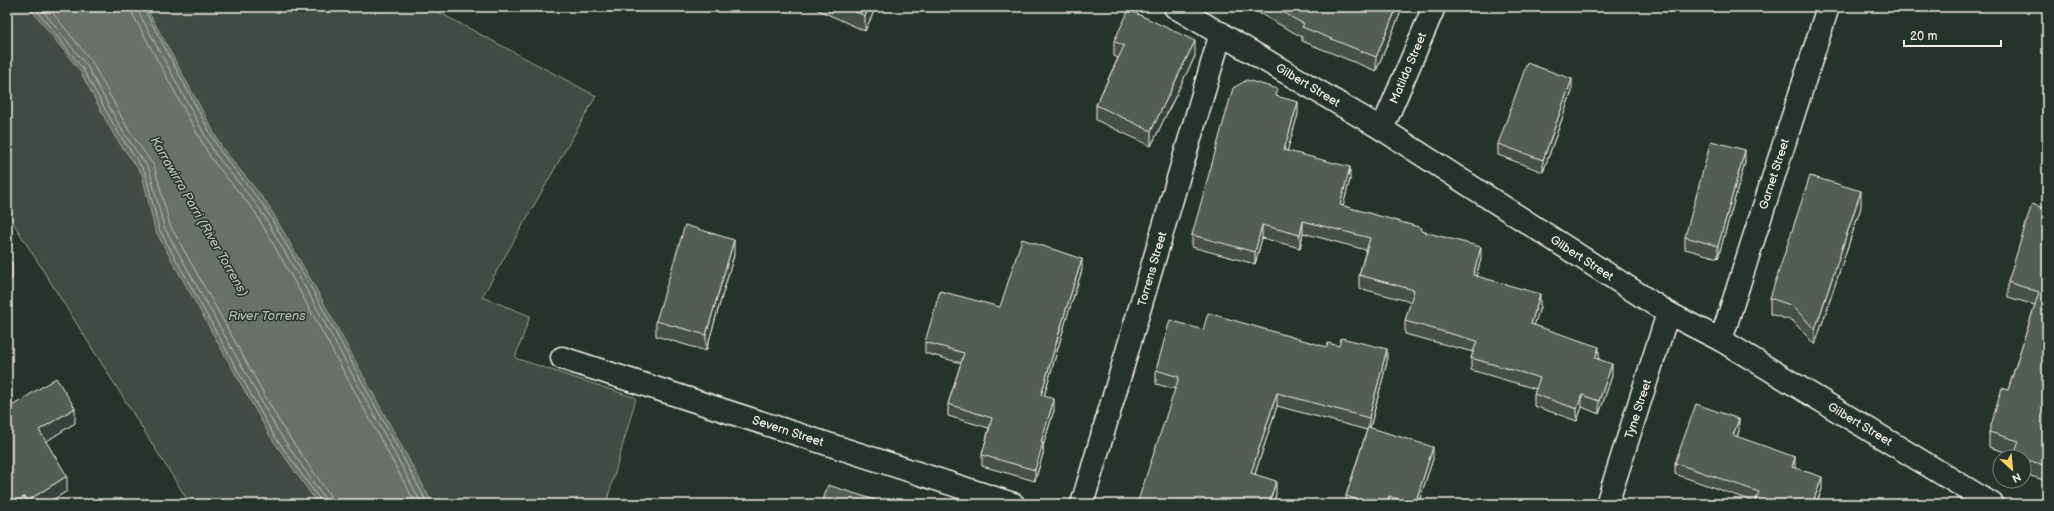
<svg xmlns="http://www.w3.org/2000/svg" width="2054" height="511" viewBox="0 0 2054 511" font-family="'Balsamiq Sans',sans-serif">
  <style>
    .green { fill: #414b45; stroke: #9a9e96 }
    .water { fill: #676f68; stroke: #9fa39b }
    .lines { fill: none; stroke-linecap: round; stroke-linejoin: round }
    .shore { stroke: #bcbdb5; stroke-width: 1 }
    .minor-casing { stroke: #f4f1e8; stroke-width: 25 }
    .minor { stroke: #26332d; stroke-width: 22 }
    .wall { fill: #474f49; stroke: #f4f1e8 }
    .shaded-wall { fill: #39403c; stroke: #f4f1e8 }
    .building { fill: #525c55; stroke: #f4f1e8 }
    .labels { text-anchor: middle; stroke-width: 3; stroke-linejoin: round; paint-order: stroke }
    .street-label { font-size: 12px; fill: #f4f1e8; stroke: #26332d }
    .water-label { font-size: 13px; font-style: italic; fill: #bcbdb5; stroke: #26332d }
  </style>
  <rect width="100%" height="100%" fill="#26332d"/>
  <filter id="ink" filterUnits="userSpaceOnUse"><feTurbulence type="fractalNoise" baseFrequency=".025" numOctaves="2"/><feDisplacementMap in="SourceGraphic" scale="8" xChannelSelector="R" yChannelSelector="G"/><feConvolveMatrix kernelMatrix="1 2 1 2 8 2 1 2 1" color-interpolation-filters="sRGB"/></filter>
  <g filter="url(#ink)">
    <!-- green -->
    <path class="green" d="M 7,7 L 429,7 L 596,96 L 482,297 L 530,316 L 515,358 L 636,398 L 606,504 L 190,504 L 7,213 Z"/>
    <!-- water -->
    <path class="water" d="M 29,7 L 146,7 L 223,149 L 267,203 L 315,287 L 433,504 L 318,504 L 270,436 L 155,230 L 142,174 L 115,137 L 80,71 Z"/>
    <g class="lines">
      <!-- shore -->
      <g class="shore">
        <path d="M 34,7 L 83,69 L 119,134 L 145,172 L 159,229 L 273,434 L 320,500 L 321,504"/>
        <path d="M 40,7 L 87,66 L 123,132 L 149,169 L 164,227 L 278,431 L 324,498 L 326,504"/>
        <path d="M 48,7 L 92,62 L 128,129 L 154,166 L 170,225 L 283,428 L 329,494 L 332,504"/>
        <path d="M 132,7 L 133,15 L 210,157 L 255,212 L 302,295 L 416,504"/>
        <path d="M 138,7 L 139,13 L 215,154 L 260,209 L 308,292 L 422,504"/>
        <path d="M 143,7 L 220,151 L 264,206 L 312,289 L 428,504"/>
      </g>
      <!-- minor casing -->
      <g class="minor-casing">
        <g id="minor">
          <path d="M 1175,7 L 1382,129 L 1668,313 L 1721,340 L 1992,504"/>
          <path d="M 1382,129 L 1434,7"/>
          <path d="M 1721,340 L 1828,7"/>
          <path d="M 562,358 L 1013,504"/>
          <path d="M 1082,504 L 1221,33"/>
          <path d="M 1607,504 L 1668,313"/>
        </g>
      </g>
      <!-- minor -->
      <use href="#minor" class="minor"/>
    </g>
    <!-- wall -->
    <g class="wall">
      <path d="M 816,7 L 876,7 L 865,31 L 816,9 Z"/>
      <path d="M 1248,7 L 1403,7 L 1376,71 L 1302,41 L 1302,37 Z"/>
      <path d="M 1114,41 L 1195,56 L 1151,146 L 1096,120 L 1096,105 L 1118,58 L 1114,56 Z"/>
      <path d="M 1572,91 L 1543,172 L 1498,155 L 1498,144 Z"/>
      <path d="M 1278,96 L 1298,114 L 1287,151 L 1350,179 L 1343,206 L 1422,231 L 1481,259 L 1476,276 L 1540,307 L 1534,325 L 1599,359 L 1612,376 L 1599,414 L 1582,407 L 1577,421 L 1534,406 L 1534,394 L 1536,389 L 1471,370 L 1471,358 L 1473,352 L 1405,334 L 1405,321 L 1411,302 L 1359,288 L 1359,275 L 1366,250 L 1303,233 L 1300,248 L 1262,238 L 1255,264 L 1192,247 L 1192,235 Z"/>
      <path d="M 1745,162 L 1718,258 L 1685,249 L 1685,237 Z"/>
      <path d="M 1861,207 L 1815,345 L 1793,321 L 1770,314 L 1770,298 Z"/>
      <path d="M 2047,209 L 2047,481 L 2024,474 L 2024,457 L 2014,457 L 2015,455 L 1989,447 L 1989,432 L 2008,390 L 2035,305 L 2008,297 L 2008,282 Z"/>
      <path d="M 734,255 L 706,351 L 656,336 L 656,321 Z"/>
      <path d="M 1082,270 L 1067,317 L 1044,396 L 1054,410 L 1043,446 L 1043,454 L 1035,481 L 982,466 L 982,455 L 989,428 L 948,416 L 948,404 L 961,363 L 925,353 L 925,342 L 1000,307 Z"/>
      <path d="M 1203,330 L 1327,347 L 1387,362 L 1370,428 L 1433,459 L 1418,504 L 1346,504 L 1346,496 L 1367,430 L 1277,406 L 1255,474 L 1276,494 L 1273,504 L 1175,389 L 1156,384 L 1156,370 Z"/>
      <path d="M 7,409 L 75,423 L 45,442 L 67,491 L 46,504 L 7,504 Z"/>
      <path d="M 1739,431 L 1737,437 L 1795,468 L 1822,489 L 1818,500 L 1823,504 L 1755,502 L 1675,474 L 1675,463 Z"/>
    </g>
    <!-- shaded-wall -->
    <g class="shaded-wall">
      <path d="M 869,7 L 876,7 L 865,31 L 865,16 Z"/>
      <path d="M 1397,7 L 1403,7 L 1376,71 L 1376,57 Z"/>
      <path d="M 1195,41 L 1195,56 L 1151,146 L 1151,131 Z"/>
      <path d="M 1572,79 L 1572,91 L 1543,172 L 1543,160 Z"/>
      <path d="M 1298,102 L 1298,114 L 1284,162 L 1284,150 Z"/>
      <path d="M 1745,150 L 1745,162 L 1718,258 L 1718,246 Z"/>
      <path d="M 1350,167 L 1350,179 L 1340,218 L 1340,205 Z"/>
      <path d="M 1861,191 L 1861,207 L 1815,345 L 1815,330 Z"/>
      <path d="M 1303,221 L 1303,233 L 1300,248 L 1300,235 Z"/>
      <path d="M 1262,225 L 1262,238 L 1255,264 L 1255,252 Z"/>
      <path d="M 734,240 L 734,255 L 706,351 L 706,335 Z"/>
      <path d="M 1481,247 L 1481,259 L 1473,287 L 1473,275 Z"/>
      <path d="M 1082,259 L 1082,270 L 1067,317 L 1041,406 L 1041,395 L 1067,306 Z"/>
      <path d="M 12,264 L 12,279 L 7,283 L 7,268 Z"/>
      <path d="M 1540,294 L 1540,307 L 1531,336 L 1531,324 Z"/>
      <path d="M 1599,347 L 1599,359 L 1595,358 Z"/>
      <path d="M 1387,349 L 1387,362 L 1369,431 L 1369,418 Z"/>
      <path d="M 1612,364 L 1612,376 L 1599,414 L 1599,401 Z"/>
      <path d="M 1277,393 L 1277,406 L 1251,486 L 1251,473 Z"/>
      <path d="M 1582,395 L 1582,407 L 1577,421 L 1577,409 Z"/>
      <path d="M 1054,399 L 1054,410 L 1043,446 L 1043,454 L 1035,481 L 1035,470 L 1041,442 Z"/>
      <path d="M 75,408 L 75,423 L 39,446 L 39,430 Z"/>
      <path d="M 1739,419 L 1739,431 L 1733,447 L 1733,435 Z"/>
      <path d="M 1433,447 L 1433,459 L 1418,504 L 1415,504 Z"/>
      <path d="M 1795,457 L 1795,469 L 1792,467 Z"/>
      <path d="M 67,476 L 67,491 L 46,504 L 27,504 L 27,501 Z"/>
      <path d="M 1822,477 L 1822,489 L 1816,504 L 1814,499 Z"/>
      <path d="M 1276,481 L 1276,494 L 1273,504 L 1269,504 Z"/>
      <path d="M 25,496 L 25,504 L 13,504 Z"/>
      <path d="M 1389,496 L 1389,504 L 1387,504 Z"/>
    </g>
    <!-- building -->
    <g class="building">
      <path d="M 845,7 L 869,7 L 865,16 Z"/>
      <path d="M 1273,7 L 1397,7 L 1376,57 L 1302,27 L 1304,24 Z"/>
      <path d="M 1129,10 L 1195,41 L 1151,131 L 1096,105 L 1124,46 L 1114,41 Z"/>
      <path d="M 1527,63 L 1572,79 L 1543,160 L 1498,144 Z"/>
      <path d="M 1247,80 L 1278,89 L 1276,96 L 1298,102 L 1284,150 L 1350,167 L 1340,205 L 1422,228 L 1421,231 L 1481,247 L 1473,275 L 1540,294 L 1531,324 L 1599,347 L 1595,358 L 1612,364 L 1599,401 L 1582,395 L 1577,409 L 1534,394 L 1540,378 L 1471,358 L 1477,341 L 1405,321 L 1414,290 L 1359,275 L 1370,238 L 1303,221 L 1300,235 L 1262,225 L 1255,252 L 1192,235 L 1233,88 Z"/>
      <path d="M 1711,141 L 1745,150 L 1718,246 L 1685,237 Z"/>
      <path d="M 1810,176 L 1861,191 L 1815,330 L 1793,306 L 1770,298 Z"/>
      <path d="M 2032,204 L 2047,209 L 2047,466 L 2024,459 L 2024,457 L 2018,457 L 2014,456 L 2019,441 L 1989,432 L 2002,388 L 2008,390 L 2039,292 L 2008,282 Z"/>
      <path d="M 685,225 L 734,240 L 706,335 L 656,321 Z"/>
      <path d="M 1022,239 L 1082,259 L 1067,306 L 1041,395 L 1054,399 L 1041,442 L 1043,443 L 1035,470 L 982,455 L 992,418 L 948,404 L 964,353 L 925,342 L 940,291 L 1000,307 Z"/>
      <path d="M 7,256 L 12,264 L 7,268 Z"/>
      <path d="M 1208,313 L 1327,347 L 1328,343 L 1339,346 L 1341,338 L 1387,349 L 1369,418 L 1277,393 L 1251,473 L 1276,481 L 1269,504 L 1137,504 L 1179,377 L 1156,370 L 1170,320 L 1203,330 Z"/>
      <path d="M 56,378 L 75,408 L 39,430 L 67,476 L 27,501 L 25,496 L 13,504 L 7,504 L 7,409 Z"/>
      <path d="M 1696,404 L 1739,419 L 1733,435 L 1795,457 L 1792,467 L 1822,477 L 1814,499 L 1823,502 L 1822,504 L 1754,504 L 1759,492 L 1675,463 Z"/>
      <path d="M 1368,427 L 1433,447 L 1415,504 L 1389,496 L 1387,504 L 1371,504 L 1346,496 Z"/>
      <path d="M 828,485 L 888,504 L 822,504 Z"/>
    </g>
  </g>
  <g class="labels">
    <!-- street labels -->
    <g class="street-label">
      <text transform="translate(1408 68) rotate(-67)" y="4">Matilda Street</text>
      <text transform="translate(1308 85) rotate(31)" y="4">Gilbert Street</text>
      <text transform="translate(1774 174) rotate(-72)" y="4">Garnet Street</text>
      <text transform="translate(1582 258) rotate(33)" y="4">Gilbert Street</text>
      <text transform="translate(1152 269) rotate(-74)" y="4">Torrens Street</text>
      <text transform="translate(1638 409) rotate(-72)" y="4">Tyne Street</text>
      <text transform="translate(1860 424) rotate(31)" y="4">Gilbert Street</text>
      <text transform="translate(788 431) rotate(18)" y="4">Severn Street</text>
    </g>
    <!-- water labels -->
    <g class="water-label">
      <text transform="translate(200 216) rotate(60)" y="5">Karrawirra Parri (River Torrens)</text>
      <text x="267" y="320">River Torrens</text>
    </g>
  </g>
  <!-- margin -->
  <rect width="2054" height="511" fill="none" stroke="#26332d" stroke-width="24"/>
  <rect x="12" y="12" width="2030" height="487" fill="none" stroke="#f4f1e8" stroke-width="1.5" filter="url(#ink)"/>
  <!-- north arrow -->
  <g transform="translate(2012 469) rotate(153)"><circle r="19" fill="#26332d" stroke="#787f78"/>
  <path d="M0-3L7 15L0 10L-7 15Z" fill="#ffd166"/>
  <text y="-6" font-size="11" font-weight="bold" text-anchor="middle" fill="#f4f1e8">N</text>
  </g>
  <!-- scale -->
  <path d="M1904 40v6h97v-6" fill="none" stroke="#f4f1e8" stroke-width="2"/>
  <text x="1910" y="40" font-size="12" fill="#f4f1e8" stroke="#26332d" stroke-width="3" paint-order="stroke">20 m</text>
</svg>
